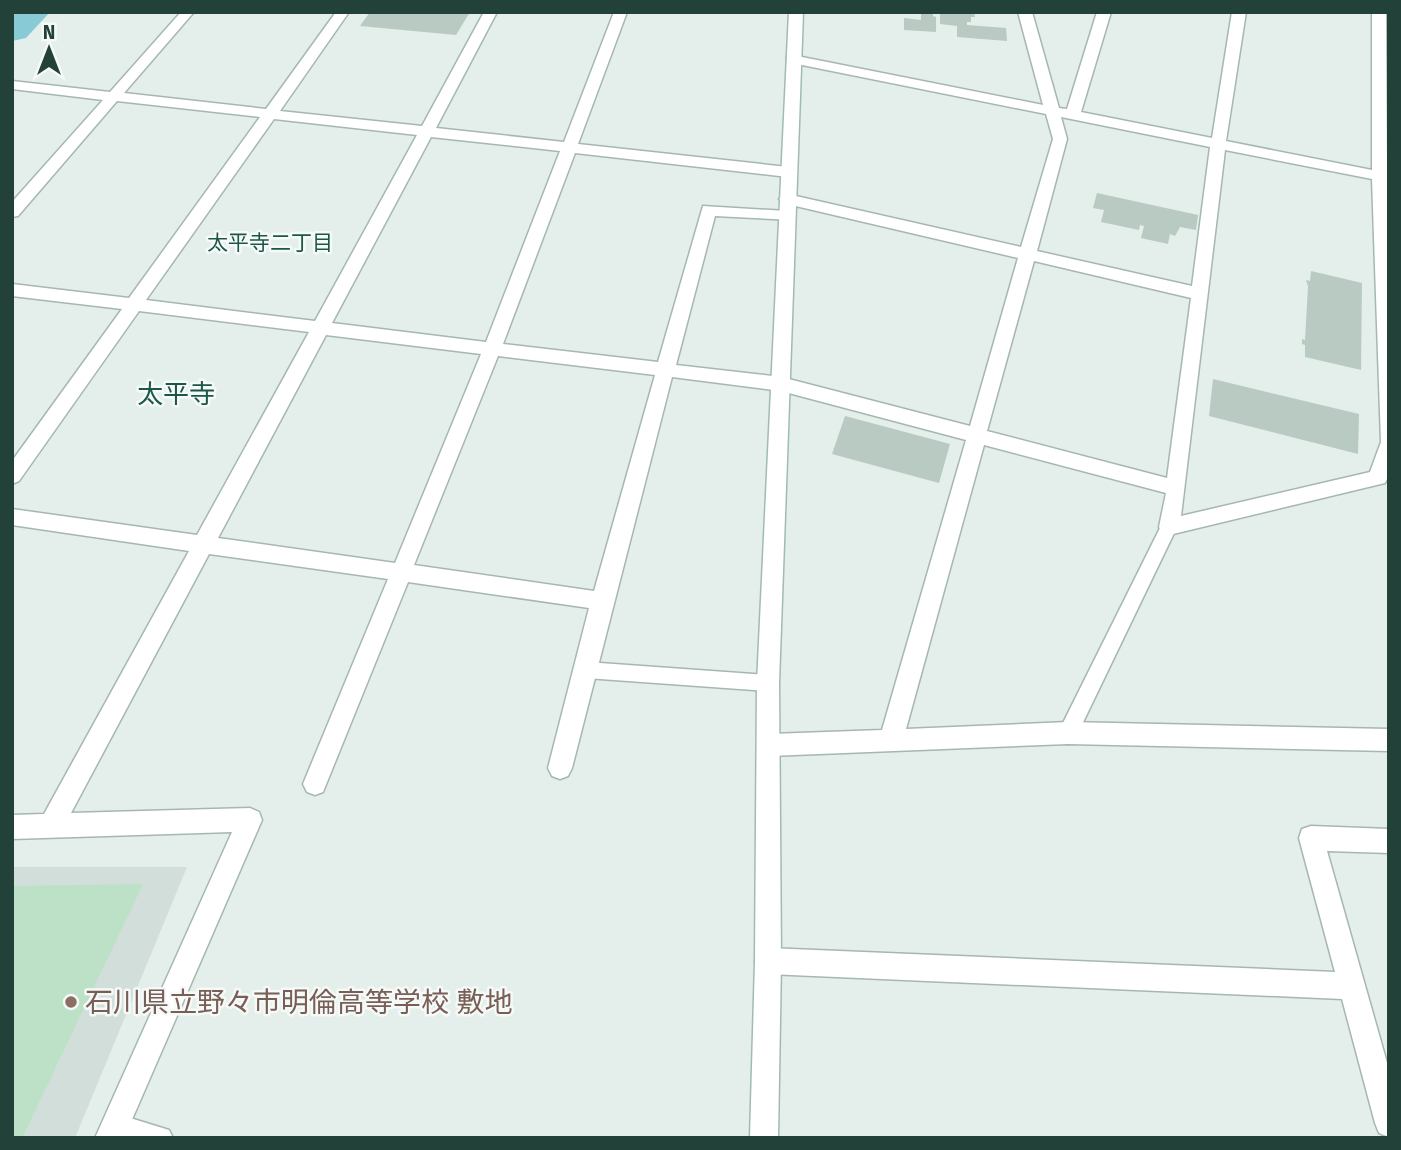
<svg xmlns="http://www.w3.org/2000/svg" width="1401" height="1150" viewBox="0 0 1401 1150" font-family="'Fira Sans','Noto Sans JP',sans-serif">
  <style>
    .built { fill: #d2ded9 }
    .green { fill: #bce1c6 }
    .lines { fill: none; stroke-linecap: round; stroke-linejoin: round }
    .river { fill: #89cad7; fill-rule: evenodd }
    .building { fill: #b9cac3 }
    .lane-casing { stroke: #a6b7b1; stroke-width: 3 }
    .street-casing { stroke: #a6b7b1; stroke-width: 3 }
    .secondary-casing { stroke: #a1bbb2; stroke-width: 3 }
    .lane { fill: #fff; fill-rule: evenodd }
    .street { fill: #fff; fill-rule: evenodd }
    .secondary { fill: #fff; fill-rule: evenodd }
    .education-dot { fill: #8d6e63; stroke: #f5faf8; stroke-width: 2.5 }
    .labels { text-anchor: middle; stroke-width: 5; stroke-linejoin: round; paint-order: stroke }
    .far-neighbourhood-label { font-size: 21px; fill: #1c5648; stroke: #f5faf8 }
    .quarter-label { font-size: 26px; fill: #1c5648; stroke: #f5faf8 }
    .near-education-label { font-size: 28px; fill: #785e54; stroke: #f5faf8; text-anchor: start }
  </style>
  <rect width="100%" height="100%" fill="#e4eeea"/>
  <!-- built -->
  <path class="built" d="M 12,867 L 187,867 L 75,1138 L 12,1138 Z"/>
  <!-- green -->
  <path class="green" d="M 143,884 L 22,1138 L 12,1138 L 12,886 Z"/>
  <g class="lines">
    <!-- river -->
    <path class="river" d="M 12,12 L 50,12 L 26,38 L 12,41 Z"/>
  </g>
  <!-- building -->
  <g class="building">
    <path d="M 370,12 L 470,12 L 456,35 L 360,26 Z"/>
    <path d="M 921,12 L 933,12 L 933,16 L 936,17 L 936,32 L 904,30 L 904,18 L 921,20 Z"/>
    <path d="M 940,12 L 974,12 L 975,17 L 971,17 L 971,22 L 967,22 L 967,25 L 1006,28 L 1007,41 L 957,37 L 957,26 L 940,24 Z"/>
    <path d="M 1097,193 L 1198,215 L 1196,230 L 1180,227 L 1175,236 L 1170,234 L 1168,244 L 1141,238 L 1144,226 L 1140,225 L 1139,230 L 1101,222 L 1104,210 L 1093,208 Z"/>
    <path d="M 1311,271 L 1362,283 L 1361,370 L 1305,357 L 1305,345 L 1302,344 L 1302,339 L 1305,340 L 1308,286 L 1306,280 L 1310,281 Z"/>
    <path d="M 1213,379 L 1359,414 L 1358,454 L 1209,416 Z"/>
    <path d="M 845,416 L 950,444 L 939,483 L 832,454 Z"/>
  </g>
  <g class="lines">
    <!-- lane casing -->
    <g class="lane-casing">
      <g id="lane">
        <path d="M 1169,520 L 1175,522 L 1177,527 L 1075,739 L 1068,742 L 1061,739 L 1058,733 L 1061,727 L 1163,522 Z"/>
        <path d="M 586,662 L 768,675 L 775,677 L 777,683 L 775,689 L 768,691 L 586,678 L 579,676 L 577,670 L 579,664 Z"/>
        <path d="M 114,1113 L 169,1130 L 173,1138 L 117,1138 L 106,1133 L 102,1125 L 106,1117 Z"/>
      </g>
    </g>
    <!-- street casing -->
    <g class="street-casing">
      <g id="street">
        <path d="M 181,12 L 194,12 L 124,93 L 266,109 L 336,12 L 349,12 L 280,111 L 422,126 L 484,12 L 497,12 L 436,128 L 564,142 L 614,12 L 627,12 L 578,144 L 788,167 L 796,172 L 788,177 L 575,153 L 503,344 L 658,362 L 703,206 L 787,211 L 793,212 L 795,216 L 793,220 L 715,216 L 676,365 L 781,377 L 970,426 L 1018,258 L 787,204 L 779,199 L 787,194 L 1021,247 L 1053,139 L 1046,114 L 792,63 L 787,62 L 787,56 L 792,55 L 1043,105 L 1018,12 L 1032,12 L 1059,108 L 1067,109 L 1097,12 L 1111,12 L 1081,112 L 1212,138 L 1232,12 L 1246,12 L 1226,141 L 1372,170 L 1372,12 L 1386,12 L 1389,475 L 1385,483 L 1169,535 L 1162,533 L 1159,527 L 1166,493 L 984,445 L 906,729 L 1068,722 L 1389,729 L 1389,751 L 1068,744 L 770,756 L 762,753 L 758,745 L 762,737 L 770,734 L 882,730 L 966,440 L 781,391 L 672,377 L 572,768 L 568,776 L 560,779 L 552,776 L 548,768 L 589,608 L 408,582 L 323,792 L 315,795 L 307,792 L 303,784 L 388,579 L 209,554 L 71,813 L 250,808 L 259,812 L 262,820 L 124,1138 L 95,1138 L 232,832 L 12,839 L 12,815 L 44,814 L 189,551 L 12,525 L 12,509 L 197,535 L 309,332 L 139,311 L 19,481 L 12,484 L 12,461 L 122,309 L 12,296 L 12,284 L 129,298 L 260,117 L 117,101 L 18,216 L 12,217 L 12,202 L 103,100 L 12,89 L 12,81 L 110,92 ZM 1061,117 L 1210,147 L 1192,286 L 1037,251 L 1067,139 ZM 274,119 L 417,135 L 315,321 L 146,300 ZM 431,137 L 560,151 L 486,342 L 332,323 ZM 1225,150 L 1372,179 L 1381,442 L 1370,472 L 1181,516 ZM 1034,261 L 1191,298 L 1167,478 L 987,431 ZM 326,335 L 481,354 L 395,563 L 218,538 ZM 498,356 L 655,375 L 594,591 L 414,565 Z"/>
        <path d="M 1311,826 L 1389,829 L 1389,853 L 1327,851 L 1389,1070 L 1389,1137 L 1379,1133 L 1375,1123 L 1342,999 L 768,974 L 759,970 L 755,961 L 759,952 L 768,948 L 1335,972 L 1299,838 L 1302,829 Z"/>
      </g>
    </g>
    <!-- secondary casing -->
    <g class="secondary-casing">
      <path id="secondary" d="M 789,12 L 803,12 L 779,683 L 781,961 L 778,1138 L 750,1138 L 755,961 L 757,683 Z"/>
    </g>
    <!-- lane -->
    <use href="#lane" class="lane"/>
    <!-- street -->
    <use href="#street" class="street"/>
    <!-- secondary -->
    <use href="#secondary" class="secondary"/>
  </g>
  <!-- markers -->
  <circle class="education-dot" cx="71" cy="1002" r="7"/>
  <g class="labels">
    <!-- far-neighbourhood labels -->
    <g class="far-neighbourhood-label">
      <text x="270" y="250">太平寺二丁目</text>
    </g>
    <!-- quarter labels -->
    <g class="quarter-label">
      <text x="176" y="403">太平寺</text>
    </g>
    <!-- near-education labels -->
    <g class="near-education-label">
      <text x="85" y="1012">石川県立野々市明倫高等学校 敷地</text>
    </g>
  </g>
  <!-- border -->
  <rect width="1401" height="1150" fill="none" stroke="#224239" stroke-width="28"/>
  <!-- north arrow -->
  <g transform="translate(49 49)" stroke="#f5faf8" stroke-width="5" paint-order="stroke">
  <path d="M0-5L12 26L0 18L-12 26Z" fill="#224239"/>
  <text y="-10" font-size="19" font-weight="bold" text-anchor="middle" fill="#224239">N</text>
  </g>
</svg>
